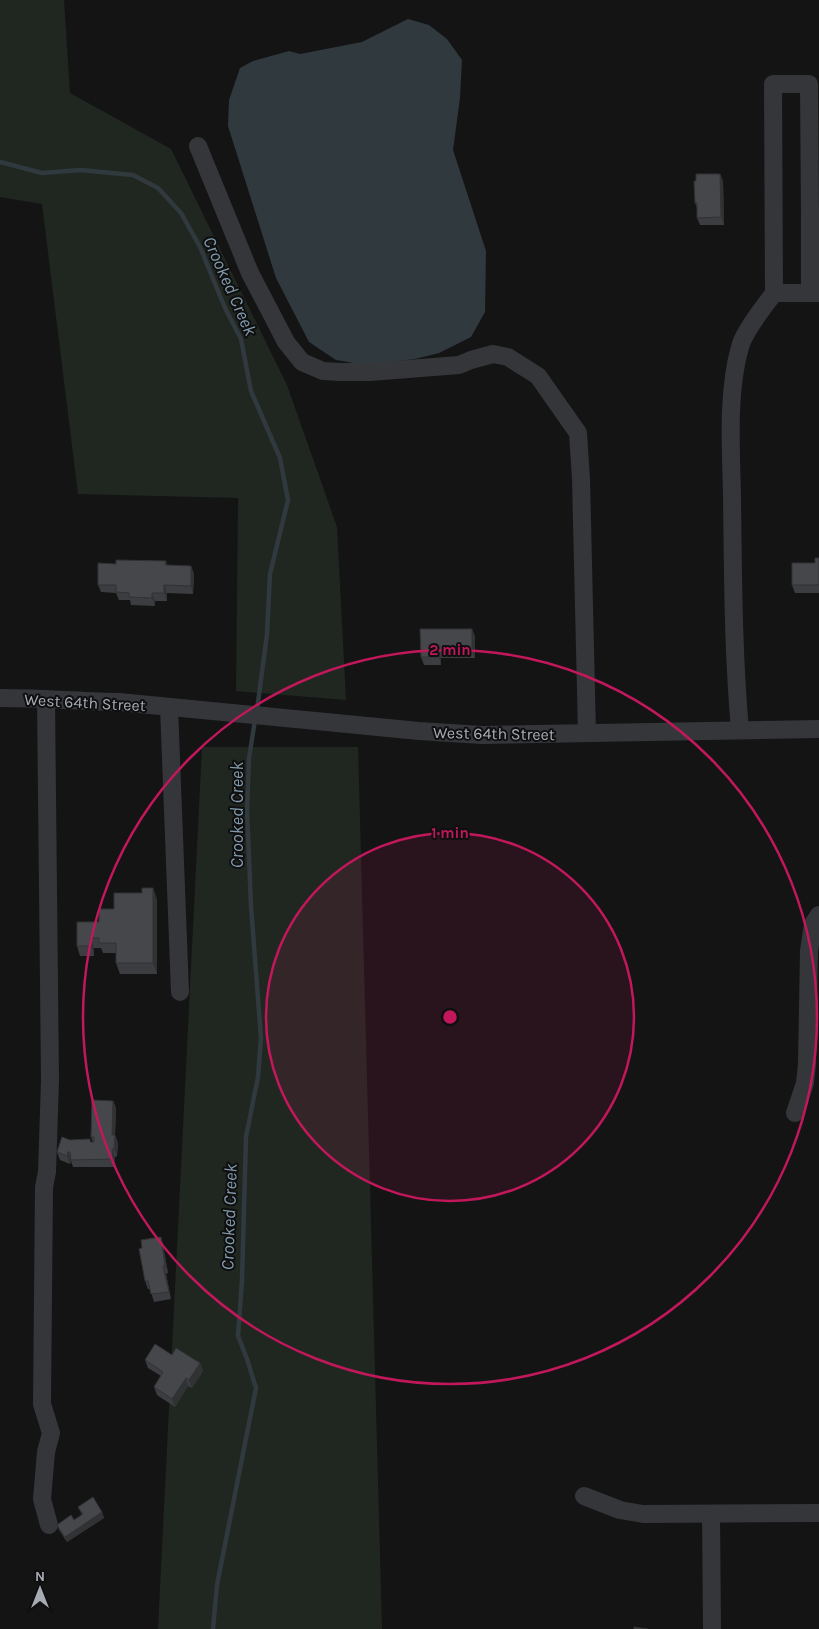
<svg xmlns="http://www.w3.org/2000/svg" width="819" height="1629" viewBox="0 0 819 1629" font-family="Karla,sans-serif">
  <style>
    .green { fill: #202721 }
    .water { fill: #30393e }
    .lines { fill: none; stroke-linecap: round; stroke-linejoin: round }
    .stream { stroke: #30393e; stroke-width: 4.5 }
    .minor { stroke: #35363a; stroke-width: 18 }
    .wall { fill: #3c3d40 }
    .shaded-wall { fill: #313234 }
    .building { fill: #46474a; stroke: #313234 }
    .ring { fill: none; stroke: #c2185b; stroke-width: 2.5 }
    .labels { text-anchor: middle; stroke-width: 4; stroke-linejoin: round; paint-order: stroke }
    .street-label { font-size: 16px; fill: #a7acb4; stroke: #0f0f10 }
    .water-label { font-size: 18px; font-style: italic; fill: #819bac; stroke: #0f0f10 }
    .centre { fill: #c2185b; stroke: #0f0f10; stroke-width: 2.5 }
    .ring-label { font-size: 15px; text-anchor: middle; font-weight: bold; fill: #c2185b; stroke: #0f0f10; stroke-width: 4; stroke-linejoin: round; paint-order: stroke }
  </style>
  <rect width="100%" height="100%" fill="#141415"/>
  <!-- green -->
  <g class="green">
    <path d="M 0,0 L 64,0 L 70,93 L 171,149 L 287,385 L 337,527 L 346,700 L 236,691 L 238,498 L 78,494 L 42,204 L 0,197 Z"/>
    <path d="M 202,747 L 358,747 L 382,1629 L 158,1629 Z"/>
  </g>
  <!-- water -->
  <path class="water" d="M 408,19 L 429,25 L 447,39 L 462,60 L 460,98 L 453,150 L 486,251 L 485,312 L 471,337 L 439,353 L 415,359 L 366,365 L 336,360 L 309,342 L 276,278 L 228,126 L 229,100 L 240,68 L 253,61 L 289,51 L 300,54 L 362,42 Z"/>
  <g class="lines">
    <!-- stream -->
    <g class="stream">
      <path d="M 0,162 L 42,173 L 80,170 L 133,175 L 158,188 L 181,213 L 200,247 L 225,308 L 241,339 L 251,391 L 280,458 L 288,500 L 270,574 L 267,634 L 257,710"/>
      <path d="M 213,1629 L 217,1585 L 256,1388 L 247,1359 L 238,1336 L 242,1280 L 246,1137 L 258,1077 L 261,1038 L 251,906 L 247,811 L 249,758 L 255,720"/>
    </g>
    <!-- minor -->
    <g class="minor">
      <path d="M 198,146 L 250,273 L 286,342 L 302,362 L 323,371 L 340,372 L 370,372 L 459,365 L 471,360 L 493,354 L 508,357 L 538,376 L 578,433 L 581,479 L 587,733"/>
      <path d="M 774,293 L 773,84 L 809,84 L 810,215 L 819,218"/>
      <path d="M 810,293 L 810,215"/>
      <path d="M 0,698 C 40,698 79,701 119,702 L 419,731 L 482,735 L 819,729"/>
      <path d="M 46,699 L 50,1080 L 47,1172 L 44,1187 L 42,1404 L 51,1433 L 46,1452 L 42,1499 L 49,1525"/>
      <path d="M 169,707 L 180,992"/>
      <path d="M 740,730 C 733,652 733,573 732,495 C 731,449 727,392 740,347 C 744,331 764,307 774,293 L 819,293"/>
      <path d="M 795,1113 L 805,1083 L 807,1064 L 809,951 L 813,924 L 819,915"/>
      <path d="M 584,1496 L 620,1510 L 643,1514 L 819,1513"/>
      <path d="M 711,1514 L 712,1629"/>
    </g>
  </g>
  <!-- wall -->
  <g class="wall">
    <path d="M 720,174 L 723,181 L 724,225 L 700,225 L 697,218 L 697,208 L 695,203 L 696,181 Z"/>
    <path d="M 819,558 L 819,593 L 795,593 L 792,585 L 815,563 Z"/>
    <path d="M 166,561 L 167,565 L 191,566 L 194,574 L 193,594 L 167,593 L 167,601 L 155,601 L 155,606 L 131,605 L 130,600 L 119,600 L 116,593 L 101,592 L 98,585 L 116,564 Z"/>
    <path d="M 475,636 L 475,658 L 441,658 L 441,665 L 424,665 L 421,657 Z"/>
    <path d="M 157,899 L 157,974 L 120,974 L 116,963 L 116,953 L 103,953 L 101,948 L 94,948 L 94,956 L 80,956 L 77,946 L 99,922 L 114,909 Z"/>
    <path d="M 113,1101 L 116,1108 L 115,1135 L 118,1143 L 117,1156 L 115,1157 L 115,1167 L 73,1167 L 71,1161 L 70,1164 L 60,1160 L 57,1152 L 70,1140 L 93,1142 L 91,1137 Z"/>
    <path d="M 161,1237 L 163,1245 L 168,1273 L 166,1274 L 171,1299 L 154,1302 L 150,1289 L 148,1289 L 145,1281 L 142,1248 Z"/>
    <path d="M 172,1355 L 200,1363 L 203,1371 L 192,1388 L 188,1386 L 175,1407 L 157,1395 L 154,1387 L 161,1376 L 148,1368 L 145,1360 Z"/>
    <path d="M 78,1507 L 102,1512 L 104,1518 L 67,1542 L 59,1530 L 57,1525 L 74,1520 L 82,1515 Z"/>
  </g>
  <!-- shaded-wall -->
  <g class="shaded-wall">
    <path d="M 720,174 L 723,181 L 724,225 L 721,217 Z"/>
    <path d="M 191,566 L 194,574 L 193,594 L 191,586 Z"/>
    <path d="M 164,585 L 167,593 L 167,601 L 164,593 Z"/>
    <path d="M 152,593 L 155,601 L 155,606 L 152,598 Z"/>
    <path d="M 472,629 L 475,636 L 475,658 L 472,651 Z"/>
    <path d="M 439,651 L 441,658 L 441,665 L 439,657 Z"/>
    <path d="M 153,888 L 157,899 L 157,974 L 153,963 Z"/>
    <path d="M 91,938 L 94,948 L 94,956 L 91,946 Z"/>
    <path d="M 113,1101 L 116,1108 L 115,1135 L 118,1143 L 117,1156 L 114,1149 L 112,1135 Z"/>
    <path d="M 112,1149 L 115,1157 L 115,1167 L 113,1159 Z"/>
    <path d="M 68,1152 L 71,1160 L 70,1164 L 67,1156 Z"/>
    <path d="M 161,1237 L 163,1245 L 168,1273 L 165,1266 Z"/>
    <path d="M 163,1266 L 166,1274 L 171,1299 L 169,1292 Z"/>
    <path d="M 200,1363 L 203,1371 L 192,1388 L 189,1380 Z"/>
    <path d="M 186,1378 L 188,1386 L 175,1407 L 172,1399 Z"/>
    <path d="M 102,1512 L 104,1518 L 67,1542 L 65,1537 Z"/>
  </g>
  <!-- building -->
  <g class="building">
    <path d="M 696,174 L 720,174 L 721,217 L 697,218 L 697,203 L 695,203 L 694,181 L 696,181 Z"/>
    <path d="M 815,558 L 819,558 L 819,585 L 792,585 L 792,563 L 815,563 Z"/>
    <path d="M 116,560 L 166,561 L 165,565 L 191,566 L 191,586 L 164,585 L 164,593 L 152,593 L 152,598 L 129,597 L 129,593 L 116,592 L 116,585 L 98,585 L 98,563 L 116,564 Z"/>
    <path d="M 420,629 L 472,629 L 472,651 L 439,651 L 439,657 L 421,657 Z"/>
    <path d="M 142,888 L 153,888 L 153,963 L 116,963 L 116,943 L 99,943 L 99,938 L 91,938 L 91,946 L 77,946 L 77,922 L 99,922 L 99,909 L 114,909 L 114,893 L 142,893 Z"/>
    <path d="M 92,1100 L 113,1101 L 112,1135 L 115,1135 L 114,1149 L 112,1149 L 113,1159 L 71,1160 L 70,1152 L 68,1152 L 67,1156 L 57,1152 L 62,1137 L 70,1140 L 90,1139 L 90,1142 L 94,1142 L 94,1137 L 91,1137 Z"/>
    <path d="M 161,1237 L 165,1266 L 163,1266 L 169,1292 L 151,1294 L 148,1281 L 145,1281 L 139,1249 L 142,1248 L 141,1240 Z"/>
    <path d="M 155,1344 L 172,1355 L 176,1348 L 200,1363 L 189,1380 L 186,1378 L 172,1399 L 154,1387 L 163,1372 L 145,1360 Z"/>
    <path d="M 93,1497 L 102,1512 L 65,1537 L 57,1525 L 71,1515 L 74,1520 L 83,1514 L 78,1507 Z"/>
    <path d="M 634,1627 L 648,1629 L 634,1629 Z"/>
  </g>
  <!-- distance rings -->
  <circle cx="450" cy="1017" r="184" fill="#c2185b" fill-opacity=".12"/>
  <g class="ring">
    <circle cx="450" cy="1017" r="184"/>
    <circle cx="450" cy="1017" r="367"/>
  </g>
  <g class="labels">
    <!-- street labels -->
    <g class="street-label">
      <text transform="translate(85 702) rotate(3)" y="6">West 64th Street</text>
      <text transform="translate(494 733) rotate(1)" y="6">West 64th Street</text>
    </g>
    <!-- water labels -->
    <g class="water-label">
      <text transform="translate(230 286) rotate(66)" y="6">Crooked Creek</text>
      <text transform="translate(237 815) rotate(-90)" y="6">Crooked Creek</text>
      <text transform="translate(229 1217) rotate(-88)" y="6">Crooked Creek</text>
    </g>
  </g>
  <circle cx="450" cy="1017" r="8" class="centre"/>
  <g class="ring-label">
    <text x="450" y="655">2 min</text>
    <text x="450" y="838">1 min</text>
  </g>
  <!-- north arrow -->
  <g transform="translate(40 1589)" stroke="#0f0f10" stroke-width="4" paint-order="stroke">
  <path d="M0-4L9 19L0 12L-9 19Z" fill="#a7acb4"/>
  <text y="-8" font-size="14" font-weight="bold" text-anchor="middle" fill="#a7acb4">N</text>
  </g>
</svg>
